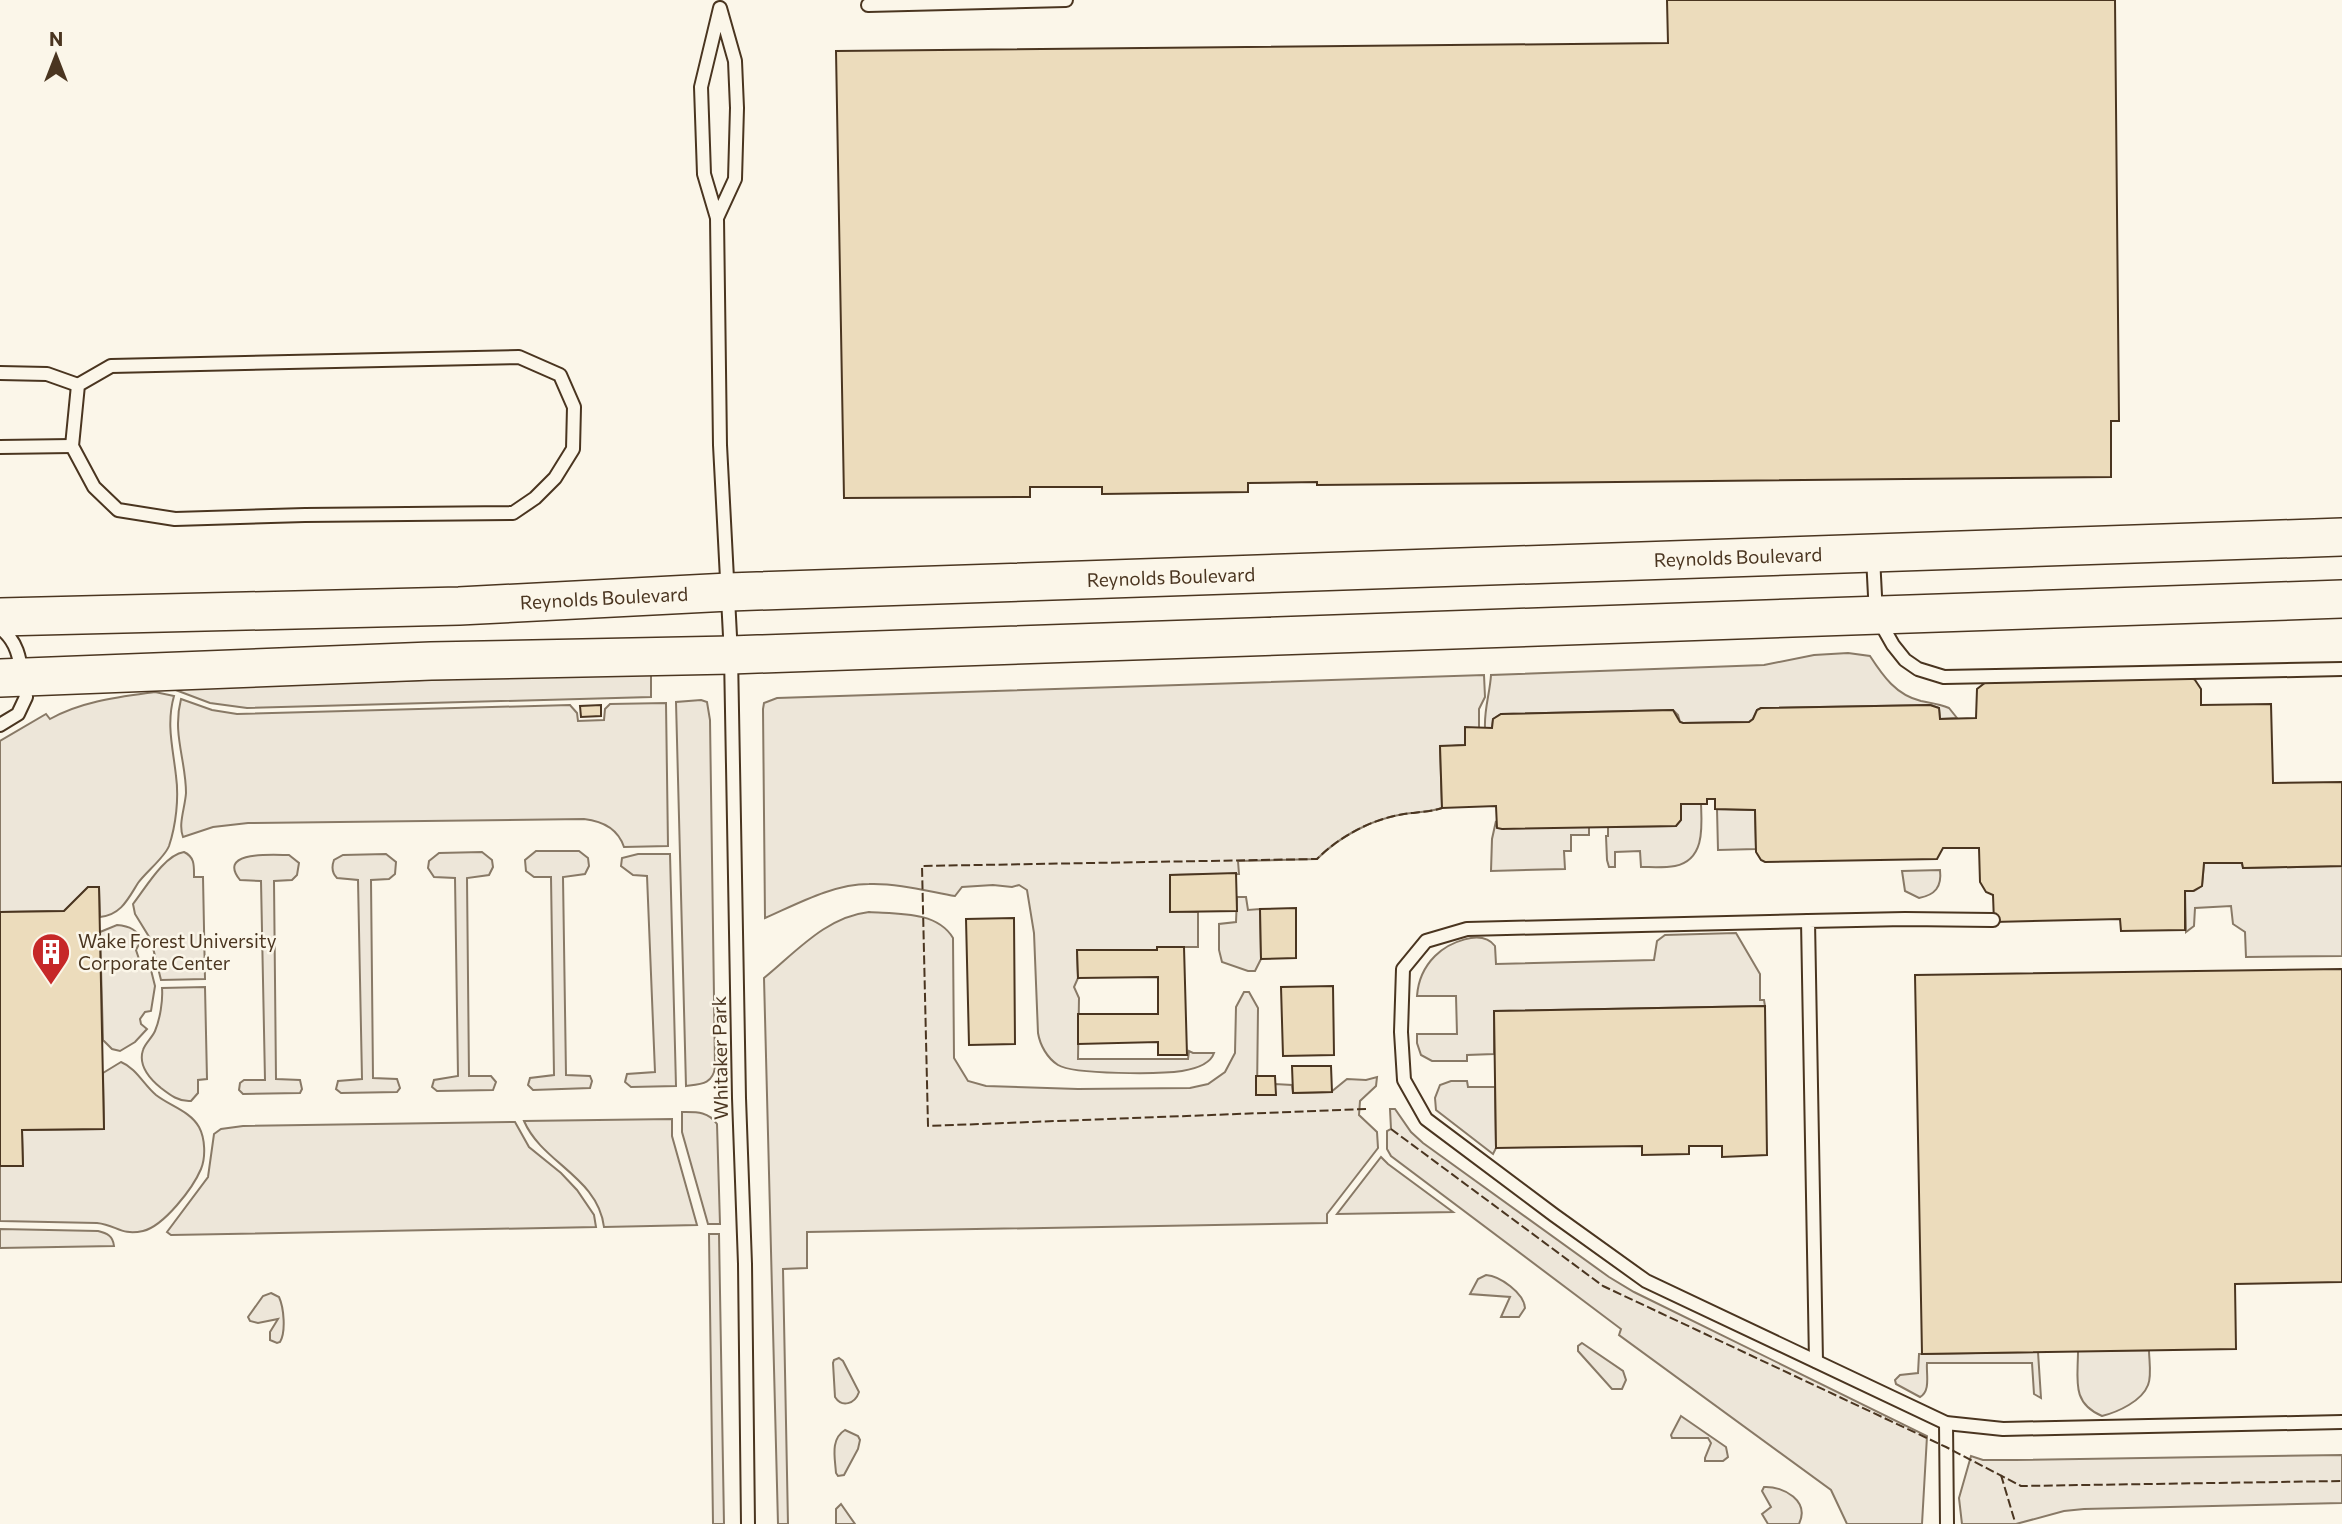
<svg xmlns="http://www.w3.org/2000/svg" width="2342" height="1524" viewBox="0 0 2342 1524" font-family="Commissioner,sans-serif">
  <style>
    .green { fill: #ede6d9; stroke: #887966; stroke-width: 2 }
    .building { fill: #ecdcbc; stroke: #4a3520; stroke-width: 2 }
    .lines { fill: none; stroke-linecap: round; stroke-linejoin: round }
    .service-casing { stroke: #4a3520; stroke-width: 16 }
    .secondary-casing { stroke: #4a3520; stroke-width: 40 }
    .service { stroke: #fbf6e9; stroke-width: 12 }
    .secondary { stroke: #fbf6e9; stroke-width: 37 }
    .fence { stroke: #4a3520; stroke-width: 2; stroke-dasharray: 9 3.5; stroke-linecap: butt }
    .labels { text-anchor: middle; stroke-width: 5; stroke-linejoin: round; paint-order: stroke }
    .street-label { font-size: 19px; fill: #4a3520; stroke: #fbf6e9 }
    .poi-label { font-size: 19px; fill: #4a3520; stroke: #fbf6e9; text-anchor: start }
  </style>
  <rect width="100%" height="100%" fill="#fbf6e9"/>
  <!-- green -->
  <g class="green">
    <path d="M 1848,653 L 1870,656 C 1883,676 1896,695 1921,701 C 1931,703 1940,704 1949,708 L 1957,718 L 1940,719 L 1939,708 L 1931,705 L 1761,708 L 1757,710 L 1753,719 L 1749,722 L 1683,723 L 1680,722 L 1678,715 L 1673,710 L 1501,714 L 1493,719 L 1492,728 L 1485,728 C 1484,709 1490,693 1491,675 L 1764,665 L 1814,655 Z"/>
    <path d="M 651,672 L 651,697 L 247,708 L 210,703 L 173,689 Z"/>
    <path d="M 1484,675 L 1485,697 L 1479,709 L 1479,728 L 1465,745 L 1440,747 L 1442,808 C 1430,812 1416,812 1404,814 C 1372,819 1340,836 1317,859 L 1238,861 L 1239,874 L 1170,875 L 1170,911 L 1198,912 L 1198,947 L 1157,947 L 1157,950 L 1077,950 L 1078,978 L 1074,987 L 1079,998 L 1078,1059 L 1188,1059 L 1189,1051 L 1193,1053 L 1214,1053 C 1210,1065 1194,1069 1182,1071 C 1162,1074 1074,1075 1058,1065 C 1047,1058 1040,1045 1038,1033 L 1034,933 L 1027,890 L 1019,885 L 1012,887 L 993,885 L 962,887 L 955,896 C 927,891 897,883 869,884 C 833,884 797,904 765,918 L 763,709 L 764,703 L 777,698 Z"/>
    <path d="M 155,692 L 174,696 C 166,724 173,748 176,776 C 179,798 176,825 169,846 C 165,857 146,872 138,883 C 128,899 121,915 100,917 L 99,887 L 88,887 L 64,911 L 0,912 L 0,741 L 46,714 L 50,719 C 82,701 119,697 155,692 Z"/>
    <path d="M 181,699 L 212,710 L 237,714 L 570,705 L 577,713 L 578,721 L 604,720 L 605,709 L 610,704 L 666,703 L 668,846 L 624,847 C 618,829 602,821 584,819 L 248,823 L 213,827 L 183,837 C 178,824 185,808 186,793 C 186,760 172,734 181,699 Z"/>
    <path d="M 701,700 L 707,702 L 710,720 L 715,1067 C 713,1084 701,1084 686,1086 L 676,702 Z"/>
    <path d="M 1681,804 L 1701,804 C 1702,827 1705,860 1675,866 C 1664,868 1651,867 1641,867 L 1640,851 L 1615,852 L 1615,867 L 1609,867 L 1607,860 L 1606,836 L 1608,836 L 1608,827 L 1676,826 L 1681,820 Z"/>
    <path d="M 1717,809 L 1755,810 L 1756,849 L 1718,850 Z"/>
    <path d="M 1496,821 L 1497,827 L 1589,827 L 1589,835 L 1571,835 L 1571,851 L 1564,851 L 1565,869 L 1491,871 L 1492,839 Z"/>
    <path d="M 536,851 L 579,851 L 588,858 L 589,866 L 585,874 L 563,877 L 566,1075 L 590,1076 L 592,1081 L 590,1088 L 533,1090 L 528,1085 L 530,1078 L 554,1075 L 551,877 L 534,877 L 526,871 L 525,860 Z"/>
    <path d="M 184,852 C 195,857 194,866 194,877 L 203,877 L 205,979 L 161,980 L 151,940 L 135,914 L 133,904 C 145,889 164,855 184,852 Z"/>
    <path d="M 482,852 L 492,860 L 493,867 L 489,875 L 467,878 L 469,1076 L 491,1076 L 496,1082 L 493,1090 L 437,1091 L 432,1087 L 434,1080 L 458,1076 L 455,878 L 434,877 L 428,868 L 429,861 L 439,853 Z"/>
    <path d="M 386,854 L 396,862 L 395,874 L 389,879 L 371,880 L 373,1078 L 397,1079 L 400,1088 L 397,1092 L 341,1093 L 336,1089 L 338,1081 L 362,1079 L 358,880 L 337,878 C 332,873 331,868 334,860 L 343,855 Z"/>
    <path d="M 638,854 L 670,854 L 676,1086 L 631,1087 L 625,1082 L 627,1074 L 655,1072 L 647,876 L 633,875 L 621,866 L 622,858 Z"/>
    <path d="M 289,855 L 299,863 L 297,875 L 292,880 L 274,881 L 276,1079 L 300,1080 L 302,1089 L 300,1093 L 243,1094 L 239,1090 L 240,1083 L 244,1080 L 265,1080 L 261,881 L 240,880 C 216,850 274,855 289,855 Z"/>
    <path d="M 2204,863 L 2242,863 L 2243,868 L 2342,866 L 2342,956 L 2246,957 L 2245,932 L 2233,924 L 2231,906 L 2195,908 L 2194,926 L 2186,932 L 2185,891 L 2194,891 L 2202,886 Z"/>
    <path d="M 1940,870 C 1942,887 1935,895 1919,898 L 1905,891 L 1902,871 Z"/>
    <path d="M 1237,897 L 1246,897 L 1248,910 L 1260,909 L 1261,959 L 1255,971 L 1248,971 L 1222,962 L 1219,950 L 1219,924 L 1236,922 Z"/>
    <path d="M 869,912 C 898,914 937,911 953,938 L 954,1058 L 968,1081 L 986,1086 L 1078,1089 L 1190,1088 L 1208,1084 L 1225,1072 L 1235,1053 L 1236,1007 L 1244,992 L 1249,992 L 1258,1008 L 1257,1095 L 1275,1095 L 1275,1084 L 1292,1085 L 1293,1093 L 1331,1092 L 1347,1079 L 1366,1080 L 1377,1077 L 1376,1086 L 1360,1101 L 1359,1115 L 1377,1132 L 1378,1148 L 1327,1214 L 1327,1223 L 807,1232 L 807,1268 L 783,1269 L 788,1524 L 778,1524 L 764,978 C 797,951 826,917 869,912 Z"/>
    <path d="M 117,925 C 130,926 137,930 143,941 L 138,946 L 136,950 L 139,959 L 149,962 L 155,986 L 151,1011 L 145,1012 L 140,1019 L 141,1024 L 147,1029 L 135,1042 L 120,1051 L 112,1049 L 103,1040 L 100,932 Z"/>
    <path d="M 1736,933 L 1760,974 L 1760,1000 L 1764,1000 L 1765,1006 L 1494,1011 L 1494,1054 L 1467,1055 L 1467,1061 L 1432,1061 L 1421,1055 L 1417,1043 L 1417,1034 L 1457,1034 L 1456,996 L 1417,996 C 1418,982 1424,967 1435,956 C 1448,943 1481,928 1495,946 L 1496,964 L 1654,960 L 1657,941 L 1665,935 Z"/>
    <path d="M 205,987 L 207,1079 L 198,1080 L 198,1093 L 191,1101 C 179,1102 170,1095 161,1088 C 150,1079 138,1065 143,1050 C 145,1043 152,1038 155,1031 C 160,1019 163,1001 162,988 Z"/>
    <path d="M 121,1062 C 136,1068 144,1085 156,1095 C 170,1106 190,1111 199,1127 C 205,1138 206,1157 201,1169 C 193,1188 164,1226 143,1231 C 121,1236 117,1225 97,1223 L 0,1221 L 0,1166 L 23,1166 L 22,1130 L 104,1129 L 103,1073 Z"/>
    <path d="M 1467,1081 L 1468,1087 L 1495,1087 L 1496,1148 L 1493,1154 L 1436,1110 L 1435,1098 L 1440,1085 L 1451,1081 Z"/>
    <path d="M 1390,1109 L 1395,1109 L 1411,1132 L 1423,1143 L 1609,1277 L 1634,1292 L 1927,1436 L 1922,1524 L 1847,1524 L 1831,1490 L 1619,1335 L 1621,1329 L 1391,1156 L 1387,1149 L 1387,1131 L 1391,1129 Z"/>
    <path d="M 682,1112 C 696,1112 708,1111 717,1124 L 720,1224 L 708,1224 L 682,1132 Z"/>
    <path d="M 672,1119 L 672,1136 L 697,1225 L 604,1227 C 598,1177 542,1163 524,1121 Z"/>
    <path d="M 515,1122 L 529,1147 L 561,1173 L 577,1190 L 594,1215 L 596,1227 L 171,1235 L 167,1232 L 208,1177 L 214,1134 L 221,1129 L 243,1126 Z"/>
    <path d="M 1381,1157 L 1388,1164 L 1453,1212 L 1337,1214 Z"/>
    <path d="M 0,1229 L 98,1231 C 107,1233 113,1236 114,1246 L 0,1248 Z"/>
    <path d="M 709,1234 L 719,1234 L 724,1524 L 713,1524 Z"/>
    <path d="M 1486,1275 C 1500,1276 1524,1293 1525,1308 L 1519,1317 L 1501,1317 L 1510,1297 L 1470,1294 L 1478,1279 Z"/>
    <path d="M 271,1293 L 279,1297 C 284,1308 286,1332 280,1342 L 277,1343 L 270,1340 L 270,1332 L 278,1319 L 258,1323 L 250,1321 L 248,1317 L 263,1296 Z"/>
    <path d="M 1582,1343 L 1623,1371 L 1626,1380 L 1622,1389 L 1612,1389 L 1578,1351 L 1578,1346 Z"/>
    <path d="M 2149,1350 C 2149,1360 2152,1376 2148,1385 C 2142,1401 2118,1412 2102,1416 C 2071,1403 2078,1380 2078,1351 Z"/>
    <path d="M 2038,1352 L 2041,1398 L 2034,1394 L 2032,1363 L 1927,1363 C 1926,1374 1931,1391 1920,1397 L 1896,1384 L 1895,1380 L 1900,1375 L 1918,1373 L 1919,1354 Z"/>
    <path d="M 839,1358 L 843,1361 L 859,1392 C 855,1404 842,1408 835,1397 L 833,1363 L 834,1360 Z"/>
    <path d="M 1681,1416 L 1726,1447 L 1728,1457 L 1723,1461 L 1705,1461 L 1705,1458 L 1711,1443 L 1708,1438 L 1672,1438 L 1671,1435 Z"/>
    <path d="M 845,1430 L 858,1436 L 860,1440 L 858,1449 L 844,1475 L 838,1476 L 836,1473 C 835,1458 830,1439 845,1430 Z"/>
    <path d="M 2342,1455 L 2342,1503 L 2084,1509 L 2064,1511 L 2016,1524 L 1962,1524 L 1959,1498 L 1971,1456 L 1983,1460 L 2015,1460 Z"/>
    <path d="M 1764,1487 C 1784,1486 1810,1501 1799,1524 L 1768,1524 L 1762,1514 L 1771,1507 L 1762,1491 Z"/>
    <path d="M 841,1504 L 855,1524 L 836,1524 L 836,1509 Z"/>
  </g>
  <!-- building -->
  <g class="building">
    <path d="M 1667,0 L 2115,0 L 2119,421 L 2111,421 L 2111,477 L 1317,485 L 1317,482 L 1248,483 L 1248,492 L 1102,494 L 1102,487 L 1030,487 L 1030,497 L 844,498 L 836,51 L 1668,43 Z"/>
    <path d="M 2190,677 L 2195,680 L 2201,689 L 2201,705 L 2271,704 L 2273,783 L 2342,782 L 2342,866 L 2243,868 L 2242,863 L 2204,863 L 2202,886 L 2193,891 L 2185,891 L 2185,930 L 2121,931 L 2120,919 L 1994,922 L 1993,895 L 1986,892 L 1980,882 L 1979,848 L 1943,848 L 1937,859 L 1765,862 L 1761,860 L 1756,852 L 1755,810 L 1715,809 L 1715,799 L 1707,799 L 1707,804 L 1681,804 L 1681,820 L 1676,826 L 1502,829 L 1497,828 L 1496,806 L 1442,808 L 1440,746 L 1465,745 L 1465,727 L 1492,728 L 1493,719 L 1501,714 L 1673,710 L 1680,722 L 1683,723 L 1749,722 L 1753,719 L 1757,710 L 1761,708 L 1930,705 L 1939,708 L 1940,719 L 1976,718 L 1977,689 L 1986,682 Z"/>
    <path d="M 601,705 L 601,716 L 581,717 L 580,706 Z"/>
    <path d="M 1236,873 L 1237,911 L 1170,912 L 1170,875 Z"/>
    <path d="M 88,887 L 99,887 L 104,1129 L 22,1130 L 23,1166 L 0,1166 L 0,912 L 64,911 Z"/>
    <path d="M 1296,908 L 1296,958 L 1261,959 L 1260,909 Z"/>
    <path d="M 1014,918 L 1015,1044 L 969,1045 L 966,919 Z"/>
    <path d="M 1157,947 L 1184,947 L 1187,1055 L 1158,1055 L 1158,1042 L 1078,1044 L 1078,1014 L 1158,1014 L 1158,977 L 1078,978 L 1077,950 L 1157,950 Z"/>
    <path d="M 2342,969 L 2342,1282 L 2235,1284 L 2236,1349 L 1922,1354 L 1915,975 Z"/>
    <path d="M 1333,986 L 1334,1055 L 1283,1056 L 1281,987 Z"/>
    <path d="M 1765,1006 L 1767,1155 L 1722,1157 L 1722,1146 L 1689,1146 L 1689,1154 L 1642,1155 L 1642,1146 L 1496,1148 L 1494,1011 Z"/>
    <path d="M 1292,1066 L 1331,1066 L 1332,1092 L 1293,1093 Z"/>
    <path d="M 1256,1076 L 1275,1076 L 1276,1095 L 1256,1095 Z"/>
  </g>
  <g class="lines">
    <!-- service casing -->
    <g class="service-casing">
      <g id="service">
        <path d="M 868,5 L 1066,0"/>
        <path d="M 717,218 L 735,179 L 737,108 L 735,61 L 720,8 L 701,87 L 704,174 L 717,218 L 720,445 L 731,655 L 739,1098 L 745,1264 L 748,1524"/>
        <path d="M 519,357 L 560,375 L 574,407 L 573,449 L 555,478 L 535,498 L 513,513 L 305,515 L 175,519 L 118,510 L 94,487 L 72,446 L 78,385 L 111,366 Z"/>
        <path d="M 0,373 L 47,374 L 78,385"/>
        <path d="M 0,447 L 72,446"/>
        <path d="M 1873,557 L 1876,615 L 1893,645 L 1905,660 L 1918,669 L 1944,677 L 2342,669"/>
        <path d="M 0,628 C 23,645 20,672 26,697 L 18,714 L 0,725"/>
        <path d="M 1808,921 L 1467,929 L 1426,941 L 1403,969 L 1401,1032 L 1404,1080 L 1426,1119 L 1554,1215 L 1646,1281 L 1946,1423 L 2003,1429 L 2342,1422"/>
        <path d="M 1816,1361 L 1808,921 L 1905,919 L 1993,920"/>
        <path d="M 1946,1423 L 1947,1524"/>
      </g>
    </g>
    <!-- secondary casing -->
    <g class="secondary-casing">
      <g id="secondary">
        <path d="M 0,617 L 459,606 L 729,592 L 2342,537"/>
        <path d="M 0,678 L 431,661 L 731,655 L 2342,599"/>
      </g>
    </g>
    <!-- service -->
    <use href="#service" class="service"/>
    <!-- secondary -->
    <use href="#secondary" class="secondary"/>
    <!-- fence -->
    <g class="fence">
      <path d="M 1366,1109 L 928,1126 L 922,866 L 1317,859 C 1340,836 1372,819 1404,814 C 1416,812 1430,812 1442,808"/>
      <path d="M 1391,1129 L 1603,1286 L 1946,1447 L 2021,1486 L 2342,1481"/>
      <path d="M 2001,1475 L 2015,1522"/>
    </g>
  </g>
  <!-- icons -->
  <defs>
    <g id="building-pin" transform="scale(2.0125)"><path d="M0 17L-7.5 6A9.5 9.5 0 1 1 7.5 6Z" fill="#c62828" stroke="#fbf6e9"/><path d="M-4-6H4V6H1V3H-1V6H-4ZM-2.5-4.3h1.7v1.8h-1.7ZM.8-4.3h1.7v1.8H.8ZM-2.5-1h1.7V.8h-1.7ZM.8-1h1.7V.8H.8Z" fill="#fff"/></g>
  </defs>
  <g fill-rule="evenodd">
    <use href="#building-pin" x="51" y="952"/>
  </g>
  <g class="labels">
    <!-- street labels -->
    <g class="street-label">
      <text transform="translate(1738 557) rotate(-2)" y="7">Reynolds Boulevard</text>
      <text transform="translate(1171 577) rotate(-2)" y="7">Reynolds Boulevard</text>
      <text transform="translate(604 598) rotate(-3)" y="7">Reynolds Boulevard</text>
      <text transform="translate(720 1058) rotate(-91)" y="7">Whitaker Park</text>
    </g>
    <!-- poi labels -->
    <g class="poi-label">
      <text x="78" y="948">Wake Forest University<tspan x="78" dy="22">Corporate Center</tspan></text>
    </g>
  </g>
  <!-- north arrow -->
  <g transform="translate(56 56)" stroke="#fbf6e9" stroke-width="5" paint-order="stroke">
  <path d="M0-5L12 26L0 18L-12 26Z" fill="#4a3520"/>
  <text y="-10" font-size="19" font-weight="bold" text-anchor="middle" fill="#4a3520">N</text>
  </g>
</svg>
